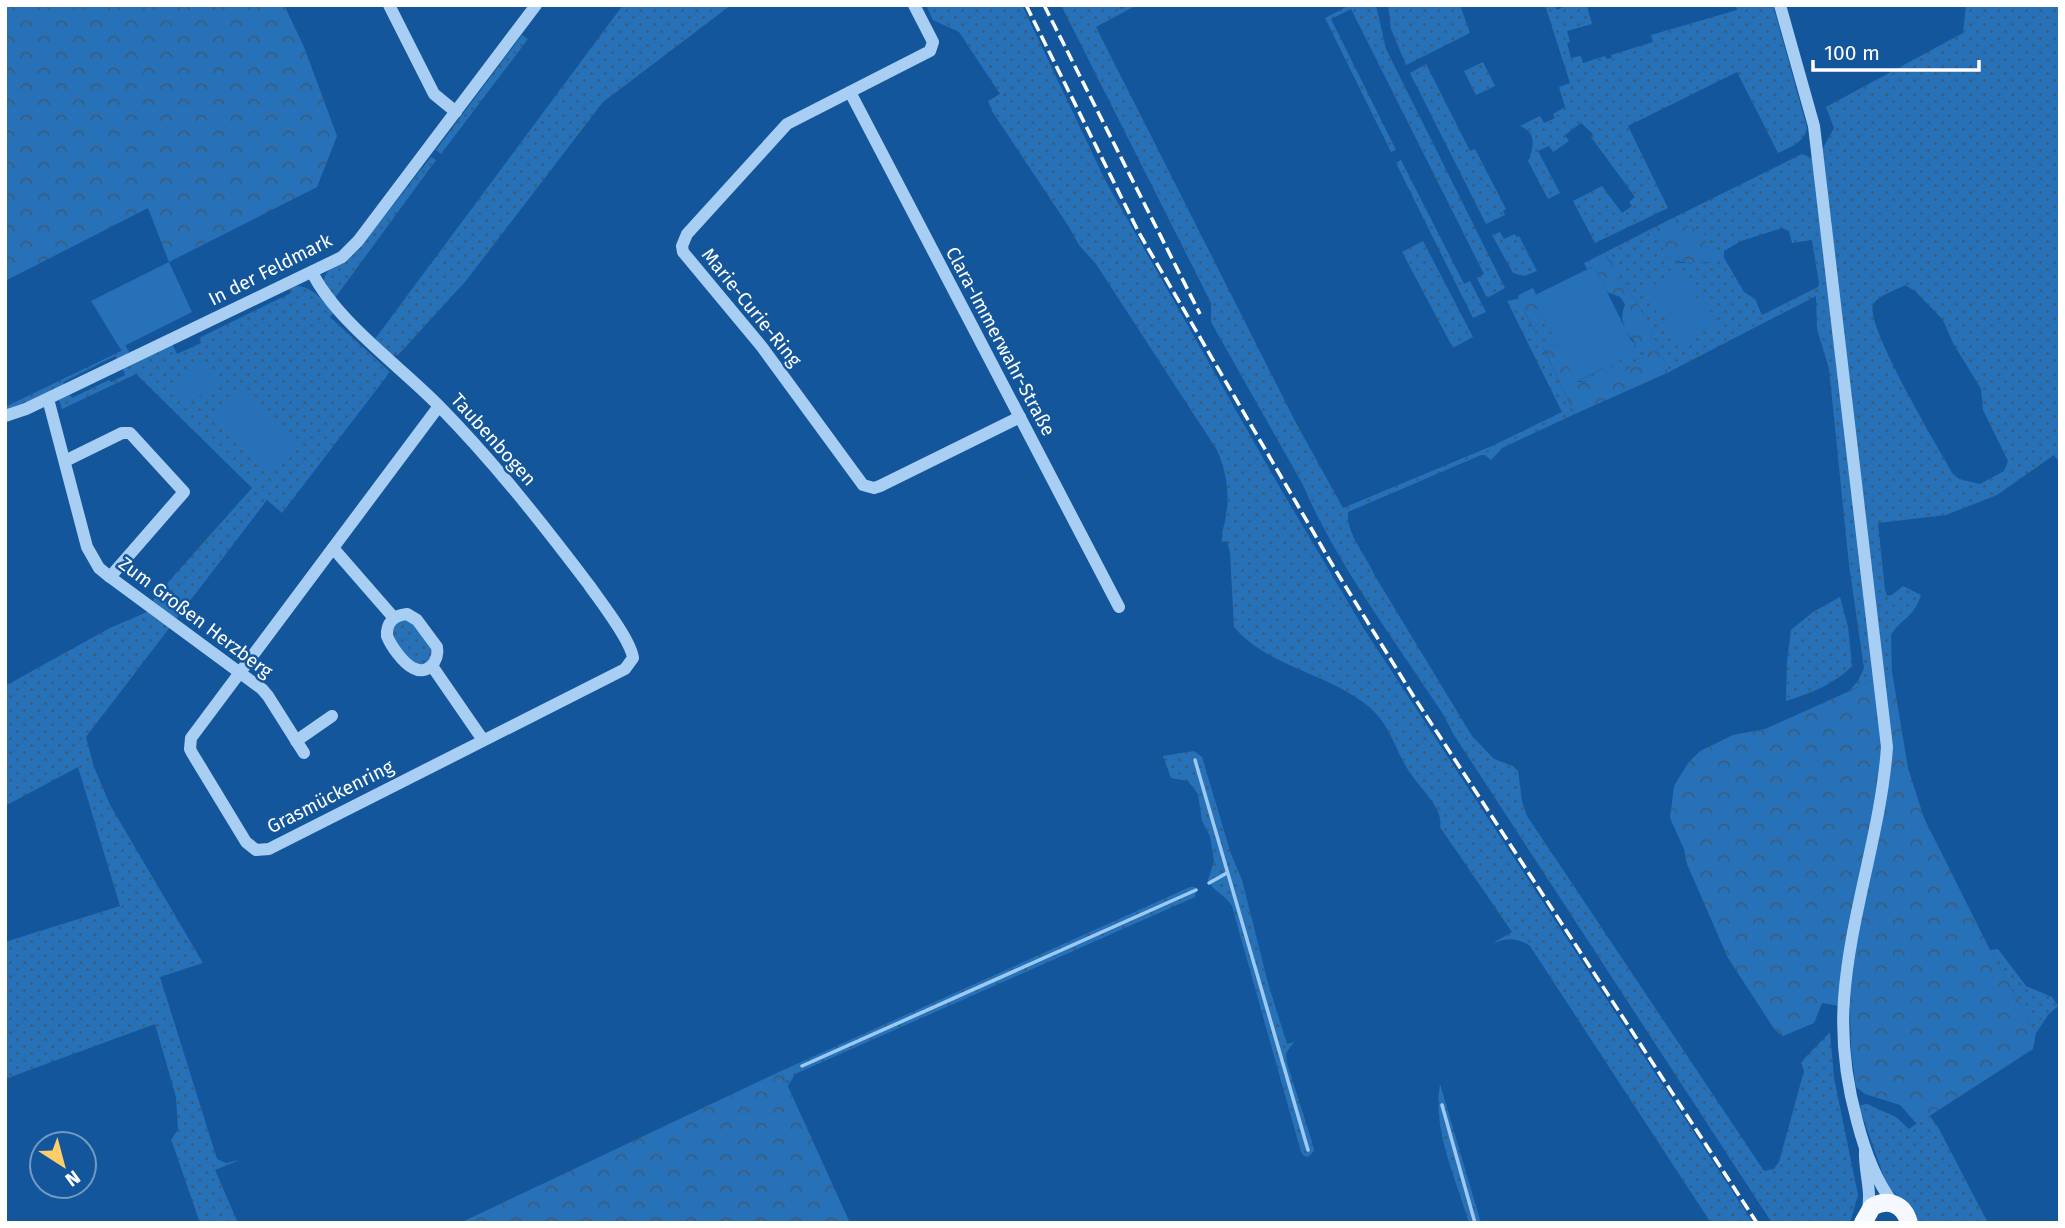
<svg xmlns="http://www.w3.org/2000/svg" width="2065" height="1228" viewBox="0 0 2065 1228" font-family="'Fira Sans',sans-serif">
  <style>
    .grass { fill: url(#grass-dots); fill-rule: evenodd }
    .forest { fill: url(#forest-crowns) }
    .park { fill: #2771b9 }
    .lines { fill: none; stroke-linecap: round; stroke-linejoin: round }
    .stream { stroke: #9bcaf6; stroke-width: 3.5 }
    .minor { stroke: #a9cef3; stroke-width: 12 }
    .major { stroke: #f5f9ff; stroke-width: 18 }
    .rail { stroke: #fff; stroke-width: 3.5; stroke-dasharray: 12 5; stroke-linecap: butt }
    .labels { text-anchor: middle; stroke-width: 5; stroke-linejoin: round; paint-order: stroke }
    .street-label { font-size: 19px; fill: #fff; stroke: #14569b }
  </style>
  <defs>
    <pattern id="grass-dots" width="8" height="8" patternUnits="userSpaceOnUse" patternTransform="scale(1.75)"><rect width="8" height="8" fill="#2771b9"/><path d="M2 2h.1M6 6h.1" fill="none" stroke="#3b5d7d" stroke-width="1.8" stroke-linecap="round"/></pattern>
    <pattern id="forest-crowns" width="20" height="18" patternUnits="userSpaceOnUse" patternTransform="scale(1.75)"><rect width="20" height="18" fill="#2771b9"/><path d="M2 6a3 3 0 1 1 6 0M12 15a3 3 0 1 1 6 0" fill="none" stroke="#3b5d7d"/></pattern>
  </defs>
  <rect width="100%" height="100%" fill="#14569b"/>
  <!-- grass -->
  <g class="grass">
    <path d="M 623,5 L 731,5 L 603,102 L 465,282 L 398,355 L 386,356 L 372,343 Z"/>
    <path d="M 926,5 L 1022,5 L 1105,180 L 1279,486 L 1364,629 L 1753,1223 L 1711,1223 L 1530,946 C 1516,937 1508,938 1493,943 L 1512,932 L 1440,827 C 1444,810 1423,791 1413,777 C 1395,753 1393,727 1368,706 C 1328,673 1268,667 1234,627 L 1230,553 L 1227,541 L 1222,542 C 1221,530 1225,526 1226,515 C 1230,492 1226,471 1217,450 L 1096,264 L 1079,245 L 1069,227 L 992,111 L 988,101 L 1000,94 L 959,32 L 933,20 Z"/>
    <path d="M 1061,5 L 1118,5 L 1121,9 L 1129,5 L 1137,5 L 1096,27 L 1296,423 L 1343,508 L 1492,446 L 1562,412 L 1507,301 L 1518,299 L 1535,332 L 1535,327 L 1543,315 L 1559,347 L 1550,345 L 1543,348 L 1575,414 L 1502,448 L 1491,460 L 1485,455 L 1481,455 L 1348,512 C 1346,534 1366,555 1375,576 L 1472,736 L 1494,759 L 1513,766 L 1518,771 L 1522,801 L 1527,816 L 1764,1171 L 1774,1169 L 1779,1162 L 1804,1071 L 1801,1062 L 1830,1032 L 1834,1078 L 1858,1195 L 1850,1223 L 1772,1223 L 1454,735 L 1443,714 C 1396,642 1336,563 1303,485 L 1211,322 L 1211,303 Z"/>
    <path d="M 1350,5 L 1376,5 L 1386,49 L 1505,288 L 1487,298 L 1477,278 L 1484,274 L 1351,9 L 1331,19 L 1396,150 L 1391,152 L 1325,18 Z"/>
    <path d="M 1388,5 L 1460,5 L 1470,33 L 1406,65 L 1391,29 Z"/>
    <path d="M 1545,5 L 1554,5 L 1557,10 L 1567,5 L 1587,6 L 1592,24 L 1567,31 L 1570,42 L 1567,43 L 1571,58 L 1581,56 L 1583,63 L 1605,56 L 1607,59 L 1612,58 L 1611,55 L 1653,42 L 1651,35 L 1737,10 L 1736,5 L 1773,5 L 1807,128 C 1804,143 1790,147 1778,153 L 1737,72 L 1628,126 L 1668,208 L 1595,243 L 1573,201 L 1602,186 L 1622,213 L 1632,206 L 1629,202 L 1635,197 L 1591,137 L 1593,134 L 1581,123 L 1565,135 L 1569,141 L 1553,152 L 1549,146 L 1538,151 L 1560,193 L 1548,199 L 1528,161 C 1534,147 1537,132 1520,126 L 1540,116 L 1544,123 L 1555,118 L 1553,114 L 1565,107 L 1559,87 L 1570,83 Z"/>
    <path d="M 1966,5 L 2060,5 L 2060,463 L 2054,455 L 1997,495 L 1946,515 L 1878,523 L 1885,590 L 1887,596 L 1892,595 L 1903,586 L 1921,595 C 1913,619 1901,618 1891,635 L 1892,672 L 1884,675 L 1822,150 L 1834,128 L 1826,107 L 1963,33 ZM 1905,285 L 1915,291 L 1943,320 L 1953,343 L 1981,389 L 1983,410 L 2008,461 L 2004,471 L 1980,484 L 1959,479 L 1953,474 C 1939,449 1865,326 1873,305 C 1877,296 1896,290 1905,285 Z"/>
    <path d="M 522,35 L 528,39 L 441,154 L 436,150 Z"/>
    <path d="M 1483,62 L 1495,86 L 1476,95 L 1464,71 Z"/>
    <path d="M 1426,64 L 1470,151 L 1475,149 L 1506,209 L 1503,211 L 1505,215 L 1486,224 L 1410,73 Z"/>
    <path d="M 1802,154 L 1812,158 L 1874,680 L 1849,691 L 1858,681 L 1864,668 L 1849,565 L 1829,369 L 1817,329 L 1816,296 L 1667,373 L 1665,362 L 1652,342 L 1651,330 L 1635,299 L 1617,278 L 1612,263 L 1604,253 L 1651,229 L 1658,241 L 1679,263 L 1708,263 L 1711,255 C 1705,245 1696,236 1688,228 C 1682,223 1678,224 1675,217 ZM 1782,228 L 1789,231 L 1792,243 L 1812,240 L 1819,284 L 1818,287 L 1762,315 L 1755,299 L 1744,292 L 1724,258 L 1724,251 L 1741,241 Z"/>
    <path d="M 431,157 L 436,160 L 332,302 L 323,286 L 325,276 L 328,271 L 357,251 Z"/>
    <path d="M 1401,160 L 1464,284 L 1470,281 L 1486,312 L 1473,318 L 1396,163 Z"/>
    <path d="M 1500,232 L 1504,239 L 1515,234 L 1516,237 L 1519,236 L 1537,271 L 1524,276 L 1513,273 L 1492,235 Z"/>
    <path d="M 1423,241 L 1473,337 L 1453,348 L 1402,252 Z"/>
    <path d="M 297,286 C 314,287 322,301 334,312 L 330,317 L 390,372 L 282,513 L 267,500 L 86,737 L 94,767 L 110,805 L 203,963 L 160,977 L 217,1159 L 226,1163 L 240,1160 L 215,1170 L 238,1223 L 200,1223 L 171,1139 L 178,1130 L 176,1097 L 155,1024 L 5,1079 L 5,942 L 120,906 L 78,767 L 5,806 L 5,686 L 110,628 L 147,612 L 155,597 L 252,488 L 136,374 L 62,409 L 59,400 L 70,395 L 72,398 L 109,380 L 111,382 L 125,375 L 123,369 L 172,344 L 177,354 L 201,343 L 199,338 L 203,336 L 291,293 L 289,289 Z"/>
    <path d="M 1630,340 L 1639,345 L 1644,353 L 1641,362 L 1629,370 L 1612,367 C 1604,376 1590,383 1579,381 L 1636,352 Z"/>
    <path d="M 125,345 L 130,354 L 118,360 L 115,356 L 63,382 L 65,386 L 24,406 L 5,410 L 5,407 L 121,351 Z"/>
    <path d="M 1840,597 L 1848,627 L 1852,666 C 1835,684 1809,694 1786,701 L 1787,661 L 1791,630 L 1813,612 Z"/>
    <path d="M 401,620 L 411,620 L 433,648 L 432,659 L 423,666 L 413,665 L 391,637 L 393,626 Z"/>
    <path d="M 1194,751 L 1202,757 L 1231,854 L 1242,880 L 1268,983 L 1287,1044 L 1294,1042 L 1286,1053 L 1287,1063 L 1313,1145 L 1314,1151 L 1308,1157 L 1304,1156 L 1301,1152 L 1232,906 C 1225,895 1213,891 1208,880 L 1214,861 L 1210,836 L 1202,821 L 1198,794 L 1188,781 L 1171,778 L 1163,756 Z"/>
    <path d="M 1190,887 L 1195,887 L 1196,890 L 1195,897 L 795,1074 L 788,1086 L 781,1071 Z"/>
    <path d="M 1998,949 L 2026,986 L 2052,997 L 2058,1006 L 2048,1015 L 2036,1033 L 1990,950 Z"/>
    <path d="M 1440,1084 L 1481,1223 L 1469,1223 C 1456,1179 1432,1129 1440,1084 Z"/>
    <path d="M 1867,1104 L 1896,1117 L 1909,1129 L 1929,1115 L 1938,1127 L 1988,1223 L 1916,1223 L 1907,1203 L 1888,1188 L 1860,1110 L 1861,1105 Z"/>
  </g>
  <!-- forest -->
  <g class="forest">
    <path d="M 5,5 L 284,5 L 304,47 L 337,136 L 317,187 L 169,262 L 148,208 L 5,281 Z"/>
    <path d="M 1675,217 L 1677,222 L 1699,230 L 1706,236 L 1707,248 L 1716,258 C 1708,263 1703,263 1694,263 C 1667,263 1664,250 1651,229 Z"/>
    <path d="M 1604,253 L 1617,272 L 1617,278 L 1635,299 L 1651,330 L 1652,342 L 1665,362 L 1667,373 L 1575,414 L 1543,347 L 1550,345 L 1559,347 L 1577,382 C 1593,382 1603,374 1616,365 L 1628,370 L 1641,362 L 1644,353 C 1631,334 1616,330 1625,304 L 1620,297 L 1607,292 L 1594,266 L 1587,269 L 1584,263 Z"/>
    <path d="M 1533,288 L 1536,295 L 1534,296 L 1543,315 L 1535,327 L 1537,335 L 1518,299 L 1519,295 Z"/>
    <path d="M 1892,672 L 1908,768 L 1924,818 L 1990,950 L 2036,1033 L 2033,1049 L 1917,1124 L 1900,1105 L 1865,1094 L 1856,1087 L 1851,1050 L 1850,1008 L 1822,1003 L 1814,1023 L 1783,1036 L 1775,1030 L 1728,958 L 1687,864 L 1684,849 L 1670,818 L 1674,786 L 1688,763 L 1700,751 L 1733,735 L 1765,729 Z"/>
    <path d="M 781,1071 L 850,1223 L 460,1223 Z"/>
  </g>
  <!-- park -->
  <g class="park">
    <path d="M 169,262 L 192,312 L 126,345 L 121,350 L 91,301 Z"/>
    <path d="M 1594,266 L 1637,352 L 1576,382 L 1533,296 Z"/>
    <path d="M 1681,267 L 1698,293 L 1661,318 L 1644,292 Z"/>
    <path d="M 1700,296 L 1718,322 L 1681,347 L 1663,321 Z"/>
    <path d="M 201,363 L 216,383 L 189,404 L 173,383 Z"/>
    <path d="M 241,391 L 296,441 L 268,472 L 213,422 Z"/>
  </g>
  <g class="lines">
    <!-- stream -->
    <g class="stream">
      <path d="M 1195,760 L 1308,1150"/>
      <path d="M 1209,883 L 1227,873"/>
      <path d="M 802,1066 L 1196,890"/>
      <path d="M 1442,1105 L 1475,1223"/>
    </g>
    <!-- minor -->
    <g class="minor">
      <path d="M 389,5 L 434,94 L 456,112"/>
      <path d="M 914,5 L 933,42 L 930,51 L 787,124 L 687,234 L 682,246 L 683,252 L 762,347 L 863,485 L 874,488 L 880,486 L 1020,417"/>
      <path d="M 1780,5 L 1814,126 L 1887,747 C 1881,832 1850,914 1844,999 C 1841,1041 1846,1081 1857,1121 C 1864,1148 1876,1181 1893,1203"/>
      <path d="M 850,92 L 1119,607"/>
      <path d="M 312,272 C 336,321 400,366 439,406 C 494,462 542,523 589,585 C 600,601 631,640 633,658 L 625,669 L 269,849 L 256,850 L 246,842 L 192,753 L 190,749 L 191,738 L 439,406"/>
      <path d="M 48,399 L 87,547 L 99,568 L 110,577 L 262,689 L 268,696 L 304,753"/>
      <path d="M 5,416 L 26,409 L 342,257 L 358,241 L 536,5"/>
      <path d="M 65,461 L 122,433 L 130,433 L 184,492 L 110,577"/>
      <path d="M 333,548 L 394,618"/>
      <path d="M 407,614 L 417,620 L 437,647 C 440,661 427,676 413,668 C 403,663 391,646 387,636 C 386,623 394,615 407,614 Z"/>
      <path d="M 432,666 L 483,740"/>
      <path d="M 296,741 L 332,716"/>
      <path d="M 1865,1151 C 1864,1172 1873,1193 1867,1213"/>
    </g>
    <!-- major -->
    <path class="major" d="M 1863,1223 L 1872,1207 C 1888,1198 1904,1204 1909,1223"/>
    <!-- rail -->
    <g class="rail">
      <path d="M 1026,5 L 1138,231 L 1336,571 L 1414,697 L 1757,1223"/>
      <path d="M 1044,5 L 1200,314"/>
    </g>
  </g>
  <g class="labels">
    <!-- street labels -->
    <g class="street-label">
      <text transform="translate(270 269) rotate(-27)" y="7">In der Feldmark</text>
      <text transform="translate(752 307) rotate(51)" y="7">Marie-Curie-Ring</text>
      <text transform="translate(1001 341) rotate(62)" y="7">Clara-Immerwahr-Straße</text>
      <text transform="translate(494 439) rotate(48)" y="7">Taubenbogen</text>
      <text transform="translate(196 617) rotate(37)" y="7">Zum Großen Herzberg</text>
      <text transform="translate(330 796) rotate(-27)" y="7">Grasmückenring</text>
    </g>
  </g>
  <!-- border -->
  <rect width="2065" height="1228" fill="none" stroke="#ffffff" stroke-width="14"/>
  <!-- north arrow -->
  <g transform="translate(63 1165) rotate(144)"><circle r="33" fill="#14569b" stroke="#729ac3" stroke-width="2"/>
  <path d="M0-5L12 26L0 18L-12 26Z" fill="#ffcd6b"/>
  <text y="-10" font-size="19" font-weight="bold" text-anchor="middle" fill="#ffffff">N</text>
  </g>
  <!-- scale -->
  <path d="M1813 60v10h166v-10" fill="none" stroke="#ffffff" stroke-width="3.5"/>
  <text x="1824" y="60" font-size="21" fill="#ffffff" stroke="#14569b" stroke-width="5" paint-order="stroke">100 m</text>
</svg>
